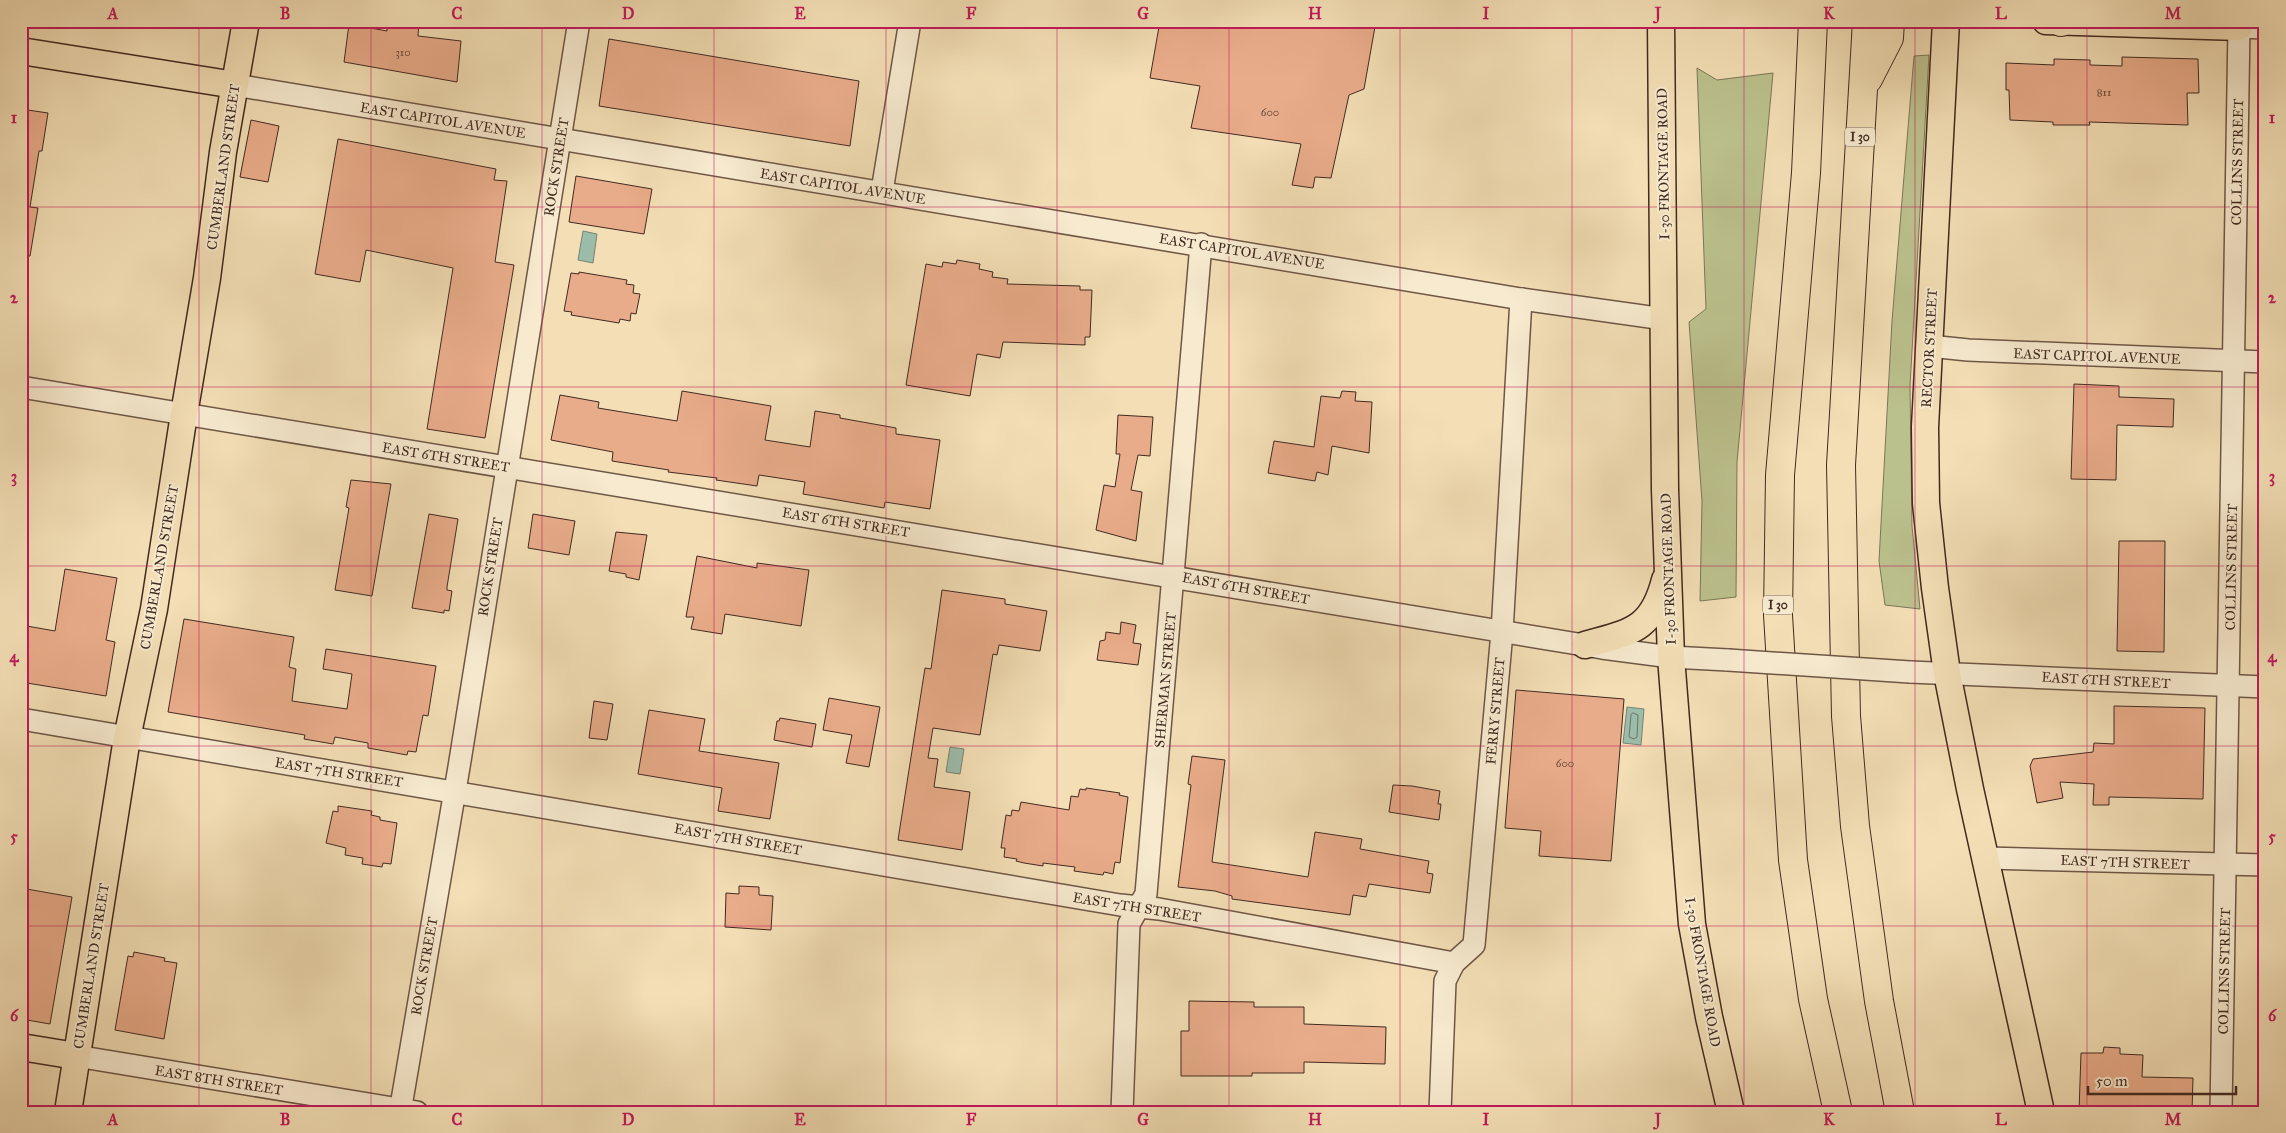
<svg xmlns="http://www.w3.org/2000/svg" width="2286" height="1133" viewBox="0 0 2286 1133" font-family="'IM FELL Great Primer',serif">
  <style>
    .green { fill: #bbc18d; stroke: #7e7657 }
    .water { fill: #9cbcaa; stroke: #788273 }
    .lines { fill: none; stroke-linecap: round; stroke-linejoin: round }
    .shore { stroke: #6e7366; stroke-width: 1 }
    .building { fill: #e9ac8a; stroke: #412a21 }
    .minor-casing { stroke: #6e5746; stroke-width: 24 }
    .major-casing { stroke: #412a21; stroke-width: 29 }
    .highway-casing { stroke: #412a21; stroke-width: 30 }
    .minor { stroke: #f7eacf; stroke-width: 21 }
    .major { stroke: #f3deb5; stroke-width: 26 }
    .highway { stroke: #f3deb5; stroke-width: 28 }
    .minor-bridge-casing { stroke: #6e5746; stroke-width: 24; stroke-linecap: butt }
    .minor-bridge { stroke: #f7eacf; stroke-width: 21 }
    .grid { fill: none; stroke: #c2185b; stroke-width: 1; stroke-opacity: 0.55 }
    .labels { text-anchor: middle; stroke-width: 4; stroke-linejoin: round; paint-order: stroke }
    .number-label { font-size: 11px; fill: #6b4a3b }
    .shield { fill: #f7eacf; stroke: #786455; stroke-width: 1 }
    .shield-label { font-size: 12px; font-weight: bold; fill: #412a21 }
    .street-label { font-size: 14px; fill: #412a21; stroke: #f7eacf }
    .neatline { fill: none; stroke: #c2185b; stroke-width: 2 }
    .grid-label { font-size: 16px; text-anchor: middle; font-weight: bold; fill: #c2185b }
  </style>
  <rect width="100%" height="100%" fill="#f3deb5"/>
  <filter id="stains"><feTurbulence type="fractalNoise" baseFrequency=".004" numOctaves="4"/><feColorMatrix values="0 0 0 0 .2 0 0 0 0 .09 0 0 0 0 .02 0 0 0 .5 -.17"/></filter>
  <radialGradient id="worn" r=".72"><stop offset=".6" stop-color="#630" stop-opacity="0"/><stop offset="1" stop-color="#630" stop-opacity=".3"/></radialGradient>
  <!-- green -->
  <g class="green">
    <path d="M 1929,55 L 1910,386 L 1912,526 L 1920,609 L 1885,605 L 1879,561 L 1892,321 L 1914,56 Z"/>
    <path d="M 1697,68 L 1717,80 L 1773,73 L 1737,462 L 1736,597 L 1700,601 L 1702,501 L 1689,322 L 1706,309 Z"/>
  </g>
  <!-- water -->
  <g class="water">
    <path d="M 583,231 L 597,234 L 593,263 L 578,260 Z"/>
    <path d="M 1627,707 L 1644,709 L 1641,745 L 1623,743 Z"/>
    <path d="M 950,747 L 964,749 L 960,774 L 946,772 Z"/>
  </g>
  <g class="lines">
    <!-- shore -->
    <path class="shore" d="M 1633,713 L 1638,715 L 1637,737 L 1634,739 L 1629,737 L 1631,715 Z"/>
  </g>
  <!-- building -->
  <g class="building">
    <path d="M 387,21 L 419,21 L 418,36 L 461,41 L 457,82 L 344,62 L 349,24 L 387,31 Z"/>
    <path d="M 1160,21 L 1376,21 L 1364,89 L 1349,95 L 1331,178 L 1315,177 L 1313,188 L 1292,185 L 1301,144 L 1191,128 L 1200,86 L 1150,78 Z"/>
    <path d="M 609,39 L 859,81 L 850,146 L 599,106 Z"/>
    <path d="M 2122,57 L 2198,59 L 2199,93 L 2187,93 L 2188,125 L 2089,122 L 2090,125 L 2053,125 L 2053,122 L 2010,120 L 2009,90 L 2006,90 L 2006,63 L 2054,65 L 2054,59 L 2090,60 L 2090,65 L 2122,66 Z"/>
    <path d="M 21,109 L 48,113 L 42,151 L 39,151 L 30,207 L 38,208 L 30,256 L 21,256 Z"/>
    <path d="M 251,120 L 279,126 L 268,182 L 240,177 Z"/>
    <path d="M 338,139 L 496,169 L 494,180 L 507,181 L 495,262 L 514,265 L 485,438 L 427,429 L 453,268 L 366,250 L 360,282 L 315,274 Z"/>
    <path d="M 576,176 L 652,189 L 644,234 L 569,222 Z"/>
    <path d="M 957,260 L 980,264 L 979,269 L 993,272 L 992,277 L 1008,279 L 1007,284 L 1080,286 L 1080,290 L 1092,290 L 1090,337 L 1085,337 L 1085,345 L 1003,342 L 1000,358 L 977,354 L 970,396 L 906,385 L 926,264 L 942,267 L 943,262 L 956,264 Z"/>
    <path d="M 579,272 L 627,280 L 626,284 L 634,285 L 633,293 L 640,294 L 636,314 L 631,313 L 630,321 L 620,319 L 619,323 L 571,315 L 572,312 L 564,311 L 571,273 L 579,274 Z"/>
    <path d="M 2074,384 L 2119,386 L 2119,397 L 2174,399 L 2173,427 L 2117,425 L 2116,480 L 2071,479 Z"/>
    <path d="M 682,391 L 771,406 L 765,440 L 810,447 L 815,411 L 840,415 L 840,418 L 896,428 L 896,434 L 940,440 L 930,509 L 885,502 L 884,508 L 803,494 L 805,482 L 759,475 L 757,486 L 716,480 L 717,478 L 668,472 L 669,470 L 612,461 L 613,452 L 551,440 L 560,395 L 599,402 L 598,408 L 677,421 Z"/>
    <path d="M 1342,391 L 1356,392 L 1355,401 L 1372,402 L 1369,453 L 1332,446 L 1328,475 L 1317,472 L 1315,481 L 1268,473 L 1274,441 L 1314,447 L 1321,396 L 1340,398 Z"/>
    <path d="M 1118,415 L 1153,417 L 1150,456 L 1138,455 L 1131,490 L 1142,492 L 1136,541 L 1096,530 L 1104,485 L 1115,487 L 1120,454 L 1116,454 Z"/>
    <path d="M 351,480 L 391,484 L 372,596 L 335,590 L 349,508 L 346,507 Z"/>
    <path d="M 429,514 L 458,519 L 447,587 L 447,590 L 452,591 L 449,611 L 444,610 L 444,613 L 412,608 Z"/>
    <path d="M 533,514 L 575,521 L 569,555 L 528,548 Z"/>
    <path d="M 616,532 L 647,535 L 639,580 L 626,577 L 626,574 L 609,571 Z"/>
    <path d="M 2119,541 L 2165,541 L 2164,652 L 2117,651 Z"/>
    <path d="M 697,556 L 757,568 L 757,563 L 809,570 L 801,626 L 725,614 L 722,634 L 691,629 L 694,617 L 686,617 Z"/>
    <path d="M 65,569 L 117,578 L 106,640 L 115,642 L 106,696 L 21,682 L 21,625 L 55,631 Z"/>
    <path d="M 942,590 L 1005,599 L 1005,604 L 1047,611 L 1040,651 L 999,645 L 997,655 L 993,654 L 980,735 L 933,728 L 928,758 L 938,759 L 934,787 L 970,792 L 962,850 L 898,840 L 925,668 L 931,669 Z"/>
    <path d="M 184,619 L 294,637 L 289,667 L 296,669 L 292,701 L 347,709 L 352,674 L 323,669 L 326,649 L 436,666 L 428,716 L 423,715 L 416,752 L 408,751 L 407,755 L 368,748 L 368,743 L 335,737 L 333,744 L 304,739 L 305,735 L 168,712 Z"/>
    <path d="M 1121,622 L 1136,625 L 1133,643 L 1141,644 L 1138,665 L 1097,660 L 1100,641 L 1105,640 L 1106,632 L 1120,634 Z"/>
    <path d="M 1516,690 L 1624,699 L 1611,861 L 1539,856 L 1541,831 L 1505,828 Z"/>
    <path d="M 829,698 L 880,707 L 869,767 L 846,763 L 852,735 L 823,730 Z"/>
    <path d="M 594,701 L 613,704 L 607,740 L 589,738 Z"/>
    <path d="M 2114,706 L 2205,708 L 2203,799 L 2109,797 L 2109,805 L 2093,805 L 2094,784 L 2060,782 L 2063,798 L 2037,803 L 2030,766 L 2033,759 L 2093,752 L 2094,743 L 2114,744 Z"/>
    <path d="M 649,710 L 705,719 L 699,751 L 779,763 L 770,819 L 718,811 L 722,788 L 638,774 Z"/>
    <path d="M 780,718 L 816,724 L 812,747 L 774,740 L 777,721 L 779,721 Z"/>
    <path d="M 1192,756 L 1225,760 L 1212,862 L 1308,877 L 1315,832 L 1362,839 L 1360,849 L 1429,861 L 1427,873 L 1433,874 L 1430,893 L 1369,884 L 1366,897 L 1353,895 L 1350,915 L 1232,899 L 1232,896 L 1215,891 L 1178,887 L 1191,785 L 1188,784 Z"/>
    <path d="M 1393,785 L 1412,786 L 1440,791 L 1438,804 L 1441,804 L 1439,820 L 1389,812 Z"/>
    <path d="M 1086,788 L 1120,793 L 1119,795 L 1128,797 L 1120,863 L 1115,862 L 1113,874 L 1104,872 L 1103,875 L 1074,871 L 1075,867 L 1043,863 L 1043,866 L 1024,863 L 1016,861 L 1017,859 L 1004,857 L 1005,848 L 1001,848 L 1006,815 L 1011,816 L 1012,810 L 1019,811 L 1021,802 L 1069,810 L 1071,796 L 1078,797 L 1080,789 L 1086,790 Z"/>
    <path d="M 338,806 L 372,811 L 371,815 L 380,817 L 380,820 L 397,823 L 391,864 L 383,863 L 382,867 L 362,864 L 363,858 L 345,855 L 346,848 L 326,843 L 333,811 L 338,812 Z"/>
    <path d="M 739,886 L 759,887 L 759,895 L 773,896 L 771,930 L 725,927 L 726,893 L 739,894 Z"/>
    <path d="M 21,888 L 72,897 L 50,1024 L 21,1019 Z"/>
    <path d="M 134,952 L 165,958 L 164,961 L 177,963 L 164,1039 L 115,1030 L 128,956 L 133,957 Z"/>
    <path d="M 1189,1001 L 1254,1002 L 1254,1007 L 1304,1007 L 1304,1024 L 1386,1027 L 1385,1064 L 1304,1062 L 1304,1073 L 1252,1073 L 1252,1076 L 1181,1076 L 1181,1031 L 1189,1031 Z"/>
    <path d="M 2104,1047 L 2120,1048 L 2120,1054 L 2143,1055 L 2142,1077 L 2193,1078 L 2192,1112 L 2079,1112 L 2081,1053 L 2103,1053 Z"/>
  </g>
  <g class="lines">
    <!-- minor casing -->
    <g class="minor-casing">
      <g id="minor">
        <path d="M 235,85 L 1521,299 L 1664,319"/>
        <path d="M 882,191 L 910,21"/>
        <path d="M 1929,346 L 1968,350 L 2265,362"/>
        <path d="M 21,387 L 1602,648 L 1671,657 L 1728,660"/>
        <path d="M 1910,672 L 2265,687"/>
        <path d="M 21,719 L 1120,905 L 1159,909 L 1454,963"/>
        <path d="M 1986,858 L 2265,865"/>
        <path d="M 76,1056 L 417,1112"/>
        <path d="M 400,1112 L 459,767 L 579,21"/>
        <path d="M 1122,1112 L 1129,924 L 1146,894 L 1201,244"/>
        <path d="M 1440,1112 L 1445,981 L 1454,963 L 1474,945 L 1502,632 L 1521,299"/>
        <path d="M 2221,1112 L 2239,27 L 2265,28"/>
      </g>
    </g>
    <!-- major casing -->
    <g class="major-casing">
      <g id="major">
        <path d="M 1661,21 L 1665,490 L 1671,657 L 1692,924 L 1709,1017 L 1731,1112"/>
        <path d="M 1946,21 L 1925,427 L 1926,503 L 1935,588 L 1947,673 L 1970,789 L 2041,1112"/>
        <path d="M 2046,21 L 2239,27 L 2240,21"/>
        <path d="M 21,51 L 235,85"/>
        <path d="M 1585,645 C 1630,632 1652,631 1665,580"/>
        <path d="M 21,1047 L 76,1056"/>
        <path d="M 68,1112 L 127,738 L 154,609 L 184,414 L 207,278 L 223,152 L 246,21"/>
      </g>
    </g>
    <!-- highway casing -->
    <g class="highway-casing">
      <g id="highway">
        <path d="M 1813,21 L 1806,173 L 1780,475 L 1778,615 L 1793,860 L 1813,999 L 1838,1112"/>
        <path d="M 1867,21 L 1841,465 L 1846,716 L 1855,826 L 1879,1001 L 1900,1112"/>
        <path d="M 2059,21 L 2061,22"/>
        <path d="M 1868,79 L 1889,38 L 1890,21"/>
      </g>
    </g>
    <!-- minor -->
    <use href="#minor" class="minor"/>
    <!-- major -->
    <use href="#major" class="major"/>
    <!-- highway -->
    <use href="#highway" class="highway"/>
    <!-- minor-bridge casing -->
    <g class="minor-bridge-casing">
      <path id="minor-bridge" d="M 1728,660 L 1910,672"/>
    </g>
    <!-- minor-bridge -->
    <use href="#minor-bridge" class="minor-bridge"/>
  </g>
  <!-- grid -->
  <path class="grid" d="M 199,21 L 199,1112M 371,21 L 371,1112M 542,21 L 542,1112M 714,21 L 714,1112M 886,21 L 886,1112M 1057,21 L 1057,1112M 1229,21 L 1229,1112M 1400,21 L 1400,1112M 1572,21 L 1572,1112M 1744,21 L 1744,1112M 1915,21 L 1915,1112M 2087,21 L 2087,1112M 21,207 L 2265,207M 21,387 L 2265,387M 21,566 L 2265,566M 21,746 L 2265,746M 21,926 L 2265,926"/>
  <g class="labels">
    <!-- number labels -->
    <g class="number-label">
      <text x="403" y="56">310</text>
      <text x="2104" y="96">811</text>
      <text x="1270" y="116">600</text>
      <text x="1565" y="767">600</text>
    </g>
    <!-- shield labels -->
    <g class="shield">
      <rect x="1845" y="127.5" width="30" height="19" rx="4"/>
      <rect x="1763" y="595.5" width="30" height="19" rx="4"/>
    </g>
    <g class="shield-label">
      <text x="1860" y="141">I 30</text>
      <text x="1778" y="609">I 30</text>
    </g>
    <!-- street labels -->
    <g class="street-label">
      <text transform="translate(443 120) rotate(9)" y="5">EAST CAPITOL AVENUE</text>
      <text transform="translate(2237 162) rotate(-89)" y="5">COLLINS STREET</text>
      <text transform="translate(1663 164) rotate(-91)" y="5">I-30 FRONTAGE ROAD</text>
      <text transform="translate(223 167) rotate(-82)" y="5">CUMBERLAND STREET</text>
      <text transform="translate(556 167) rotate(-81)" y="5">ROCK STREET</text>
      <text transform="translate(843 186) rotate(9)" y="5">EAST CAPITOL AVENUE</text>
      <text transform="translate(1242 251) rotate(9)" y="5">EAST CAPITOL AVENUE</text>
      <text transform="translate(1929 348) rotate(-87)" y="5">RECTOR STREET</text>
      <text transform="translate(2097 356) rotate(2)" y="5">EAST CAPITOL AVENUE</text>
      <text transform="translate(446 457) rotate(9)" y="5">EAST 6TH STREET</text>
      <text transform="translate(846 522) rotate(9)" y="5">EAST 6TH STREET</text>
      <text transform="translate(159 567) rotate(-80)" y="5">CUMBERLAND STREET</text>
      <text transform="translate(490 567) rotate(-81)" y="5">ROCK STREET</text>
      <text transform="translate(2231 567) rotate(-89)" y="5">COLLINS STREET</text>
      <text transform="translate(1668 569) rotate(-92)" y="5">I-30 FRONTAGE ROAD</text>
      <text transform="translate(1246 588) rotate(10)" y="5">EAST 6TH STREET</text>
      <text transform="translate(1165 680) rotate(-85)" y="5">SHERMAN STREET</text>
      <text transform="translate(2106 680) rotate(3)" y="5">EAST 6TH STREET</text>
      <text transform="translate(1495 711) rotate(-85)" y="5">FERRY STREET</text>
      <text transform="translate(339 772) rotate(9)" y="5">EAST 7TH STREET</text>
      <text transform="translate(738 839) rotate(10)" y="5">EAST 7TH STREET</text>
      <text transform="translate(2125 862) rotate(2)" y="5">EAST 7TH STREET</text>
      <text transform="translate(1137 907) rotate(9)" y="5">EAST 7TH STREET</text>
      <text transform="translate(91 966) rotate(-81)" y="5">CUMBERLAND STREET</text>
      <text transform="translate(424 966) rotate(-80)" y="5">ROCK STREET</text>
      <text transform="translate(2224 971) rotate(-89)" y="5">COLLINS STREET</text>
      <text transform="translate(1703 972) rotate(80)" y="5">I-30 FRONTAGE ROAD</text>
      <text transform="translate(219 1080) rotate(9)" y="5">EAST 8TH STREET</text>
    </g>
  </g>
  <!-- margin -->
  <rect width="2286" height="1133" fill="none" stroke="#f3deb5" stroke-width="55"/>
  <!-- scale -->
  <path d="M2088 1086v8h148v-8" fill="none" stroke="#412a21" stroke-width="2.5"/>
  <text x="2096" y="1086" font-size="15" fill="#412a21" stroke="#f7eacf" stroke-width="4" paint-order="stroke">50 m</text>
  <rect x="28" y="28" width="2230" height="1078" class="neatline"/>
  <g class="grid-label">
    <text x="113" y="19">A</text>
    <text x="285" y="19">B</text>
    <text x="457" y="19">C</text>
    <text x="628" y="19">D</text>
    <text x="800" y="19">E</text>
    <text x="971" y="19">F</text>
    <text x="1143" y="19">G</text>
    <text x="1315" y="19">H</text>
    <text x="1486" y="19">I</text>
    <text x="1658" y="19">J</text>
    <text x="1829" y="19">K</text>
    <text x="2001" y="19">L</text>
    <text x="2173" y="19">M</text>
    <text x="14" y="123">1</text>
    <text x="2272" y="123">1</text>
    <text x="14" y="303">2</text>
    <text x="2272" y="303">2</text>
    <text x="14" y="482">3</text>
    <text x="2272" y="482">3</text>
    <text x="14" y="662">4</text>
    <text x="2272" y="662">4</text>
    <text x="14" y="842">5</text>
    <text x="2272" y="842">5</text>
    <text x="14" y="1021">6</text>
    <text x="2272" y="1021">6</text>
    <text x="113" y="1125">A</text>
    <text x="285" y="1125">B</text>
    <text x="457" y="1125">C</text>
    <text x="628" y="1125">D</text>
    <text x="800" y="1125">E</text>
    <text x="971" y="1125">F</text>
    <text x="1143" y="1125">G</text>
    <text x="1315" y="1125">H</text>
    <text x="1486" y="1125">I</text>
    <text x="1658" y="1125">J</text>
    <text x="1829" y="1125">K</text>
    <text x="2001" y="1125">L</text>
    <text x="2173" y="1125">M</text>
  </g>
  <rect width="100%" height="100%" filter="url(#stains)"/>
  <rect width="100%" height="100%" fill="url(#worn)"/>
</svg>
